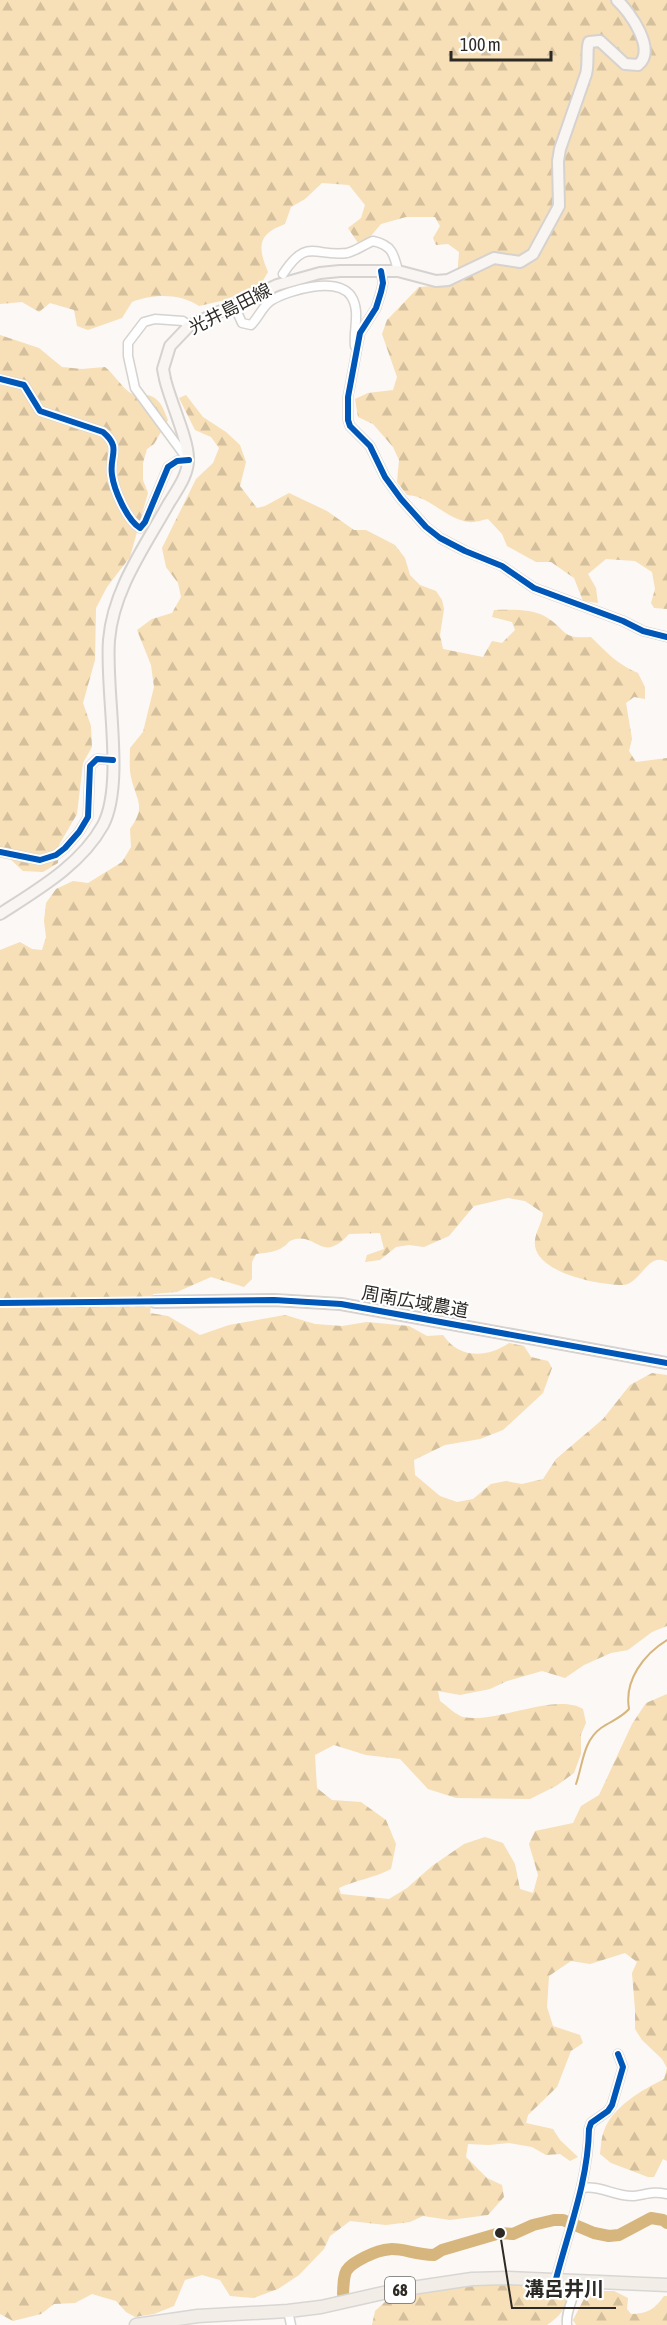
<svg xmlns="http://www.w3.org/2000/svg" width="667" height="2325" viewBox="0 0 667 2325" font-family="'Asap Condensed','Noto Sans JP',sans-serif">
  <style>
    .forest { fill: url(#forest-firs) }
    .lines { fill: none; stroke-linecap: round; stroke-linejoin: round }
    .stream { stroke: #d7b67d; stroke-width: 2 }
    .river { stroke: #d7b67d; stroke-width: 12 }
    .tertiary-tunnel { stroke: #d2cfcb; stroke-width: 10; stroke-dasharray: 10 5; stroke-linecap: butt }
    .minor-casing { stroke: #d5d2cf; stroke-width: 11 }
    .tertiary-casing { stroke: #d5d2cf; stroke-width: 14 }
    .secondary-casing { stroke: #d5d2cf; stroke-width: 14 }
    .primary-casing { stroke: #d8d6d4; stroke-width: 15 }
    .minor { stroke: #fefefe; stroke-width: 8 }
    .tertiary { stroke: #fefefe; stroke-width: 10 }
    .secondary { stroke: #f8f5f2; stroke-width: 10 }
    .primary { stroke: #f2eee7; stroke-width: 12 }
    .cycleway-casing { stroke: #fff; stroke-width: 10 }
    .cycleway { stroke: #0057b8; stroke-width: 6 }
    .labels { text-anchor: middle; stroke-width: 4.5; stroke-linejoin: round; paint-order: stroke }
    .shield { fill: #fff; stroke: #6c6a66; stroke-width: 1.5 }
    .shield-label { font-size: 16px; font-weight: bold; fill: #2d2a25 }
    .street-label { font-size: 18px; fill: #2d2a25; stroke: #fff }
    .leader { fill: none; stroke: #2d2a25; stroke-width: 2 }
    .callout-dot { fill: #2d2a25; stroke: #fff; stroke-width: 2 }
    .callout-label { font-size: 20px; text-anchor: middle; font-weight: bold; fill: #2d2a25; stroke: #fff; stroke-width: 4.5; stroke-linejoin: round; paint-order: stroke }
  </style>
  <defs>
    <pattern id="forest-firs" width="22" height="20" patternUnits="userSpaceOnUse" patternTransform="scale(1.5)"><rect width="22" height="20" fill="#f7dfb7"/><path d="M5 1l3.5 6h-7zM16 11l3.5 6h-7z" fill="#d4c09d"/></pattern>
  </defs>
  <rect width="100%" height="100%" fill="#fbf8f5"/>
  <!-- forest -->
  <g class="forest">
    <path d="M 0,0 L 667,0 L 667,609 L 654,608 L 651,603 L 655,589 L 652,572 L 635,561 L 606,559 L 588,574 L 596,588 L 598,603 L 583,601 L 574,578 L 551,562 L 536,562 L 507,546 L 502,534 L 488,519 C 482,520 474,523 469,522 C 445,519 430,496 407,495 L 397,482 L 399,460 L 393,447 L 373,424 L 358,417 L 355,399 L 368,393 L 393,390 L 397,377 L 382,334 L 387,320 L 419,287 L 445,285 L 457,279 L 459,252 L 448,244 L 436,245 L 433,238 L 440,226 L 435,217 L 406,217 L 381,224 L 370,237 L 358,243 L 348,228 L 361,218 L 365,205 L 349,185 L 322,183 L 305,199 L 291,207 L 285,224 C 258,234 257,246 268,272 L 261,284 L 225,300 L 199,306 C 180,293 152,294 132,302 L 122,318 L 88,330 L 77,326 L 74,310 L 50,303 L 39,312 L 22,302 L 0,304 Z"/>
    <path d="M 0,335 L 39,348 L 62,367 L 82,369 L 105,367 C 114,374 120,385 129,392 C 135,397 140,394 147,395 C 160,397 164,410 168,420 L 154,444 L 147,449 L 143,463 L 143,480 L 148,493 L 130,557 L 107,587 L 96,608 L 95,660 L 83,703 L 91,726 L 92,747 L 83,763 L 77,814 L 59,845 L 58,863 L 43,872 L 23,871 L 8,857 L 0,855 Z"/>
    <path d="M 186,395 L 203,417 L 226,432 L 240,445 L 246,462 L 240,486 L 257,508 L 265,506 L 289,493 L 327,511 L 354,530 L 366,530 L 395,545 L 405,558 L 410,575 L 420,585 L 436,591 L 442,600 L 444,609 L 440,635 L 443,649 L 483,657 L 492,641 L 502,643 L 515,630 L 512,622 L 492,617 L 494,610 C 510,610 531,608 546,617 C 568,630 559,639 591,637 C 606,652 618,665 638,673 L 645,687 L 645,699 L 634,697 L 626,703 L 632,739 L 629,751 L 636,762 L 667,758 L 667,1262 C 647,1251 641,1285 622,1285 C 598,1285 531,1272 535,1240 C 536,1231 542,1223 543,1213 L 525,1201 L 508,1198 L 474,1206 L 449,1236 L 424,1247 L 409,1245 L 396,1247 L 380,1260 L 365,1262 L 367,1255 L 384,1249 L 380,1233 L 349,1234 C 320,1266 317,1229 290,1241 C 288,1242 286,1246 283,1247 C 277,1252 264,1253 256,1254 L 252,1262 L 252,1279 L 244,1287 L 211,1277 L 177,1292 L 153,1294 L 150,1313 L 168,1316 L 200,1335 L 229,1325 L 285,1315 L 315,1324 L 342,1326 L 367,1322 L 409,1326 L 427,1336 L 443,1335 C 459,1359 487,1358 509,1343 L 524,1346 L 531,1357 L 548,1361 L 552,1368 L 543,1393 L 503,1430 L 480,1439 L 445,1445 L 414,1460 L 415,1475 L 440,1496 L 457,1502 L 473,1499 L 491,1484 L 506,1481 L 522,1484 L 543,1479 L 556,1459 L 603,1419 L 630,1385 L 652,1373 L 667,1375 L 667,1626 L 652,1632 L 628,1650 L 611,1653 L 584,1665 L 565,1678 L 542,1671 L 507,1681 L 490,1689 L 460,1695 L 438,1691 L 440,1701 C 447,1706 456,1715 463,1717 C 496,1724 556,1692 583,1709 L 586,1723 L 581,1734 L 581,1754 L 574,1773 L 556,1786 L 530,1799 L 456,1798 L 428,1789 L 400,1759 L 366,1755 L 334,1745 L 315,1755 L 317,1788 L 332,1800 L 361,1802 L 386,1820 L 396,1844 L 391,1869 C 374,1878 356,1880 339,1888 L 341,1894 L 389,1899 L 407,1888 L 432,1866 L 464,1844 L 485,1837 L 503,1843 L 515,1864 L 520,1889 L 533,1893 L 538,1875 L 529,1844 L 535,1831 L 573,1823 L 581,1806 L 599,1795 L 632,1724 L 646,1703 L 667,1694 L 667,2161 L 663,2159 L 654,2177 L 648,2177 L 611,2163 L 600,2154 C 601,2147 601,2138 604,2131 C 612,2107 642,2090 664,2079 L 667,2068 L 662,2059 L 642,2040 L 635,2029 L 635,2010 L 632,1973 L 637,1962 L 625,1953 L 590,1964 L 571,1961 L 549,1976 L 547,2007 L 553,2026 L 580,2035 L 583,2043 L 571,2051 L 557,2087 L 528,2115 L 526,2123 L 553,2129 L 560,2140 L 578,2157 L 570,2161 L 560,2154 L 546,2155 L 532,2147 L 509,2143 L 489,2145 L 468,2144 L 466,2157 L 487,2178 L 502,2185 L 504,2197 L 488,2215 L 450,2220 L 423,2216 L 410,2222 L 386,2225 L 350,2221 L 330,2236 L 324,2249 L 299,2275 L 278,2289 L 253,2298 L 230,2296 L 220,2280 L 202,2275 L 185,2280 L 174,2306 L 154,2314 L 135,2317 L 126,2312 L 116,2301 L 92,2294 L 75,2303 L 54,2304 L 41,2314 L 13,2321 L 0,2314 L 0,950 L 20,942 L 32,949 L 42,950 L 46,937 L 44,921 L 46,903 L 56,889 L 73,881 L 88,883 L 122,862 L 131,847 L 130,829 C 147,805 136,801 131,777 C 129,768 130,757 130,748 L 143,732 L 154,687 L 151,665 L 137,630 L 152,619 L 172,613 L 181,597 L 178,583 L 166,567 L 162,548 L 196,479 L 213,463 L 219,448 L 211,437 L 195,430 L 179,398 Z"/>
    <path d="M 514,2284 L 559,2288 L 568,2293 C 566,2309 560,2316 547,2325 L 372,2325 L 375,2311 L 386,2301 L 426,2291 L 467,2286 Z"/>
    <path d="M 588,2291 L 614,2291 L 628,2298 L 627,2309 L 631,2314 C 647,2314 655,2309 664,2296 L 667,2296 L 667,2325 L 576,2325 L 573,2320 Z"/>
  </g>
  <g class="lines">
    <!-- stream -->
    <path class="stream" d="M 576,1784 C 583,1764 583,1741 601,1728 C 611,1721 621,1718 629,1709 C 624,1680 644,1654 667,1640"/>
    <!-- river -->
    <path class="river" d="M 343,2294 C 344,2270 344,2268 365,2257 C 396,2241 404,2254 434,2255 L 442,2250 L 500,2233 L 513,2234 L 533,2225 L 554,2220 L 563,2220 L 594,2233 L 609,2236 L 619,2235 L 651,2218 L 663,2220 L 667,2223"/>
    <!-- tertiary-tunnel -->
    <path class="tertiary-tunnel" d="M 0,1303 L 155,1302"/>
    <!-- minor casing -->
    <g class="minor-casing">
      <g id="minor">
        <path d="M 381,271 L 383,283 L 381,292 L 376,308 L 360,333 L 348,397 L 348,420 L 350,426 L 370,446 L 385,477 L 401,499 L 426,527 L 440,538 L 465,551 L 502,566 L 534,588 L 623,621 L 643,631 L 667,637"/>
        <path d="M 283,274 C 307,237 314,257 347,253 C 356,251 365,244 373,241 C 392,245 394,254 398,271"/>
        <path d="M 234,305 L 242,323 L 251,325 C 259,317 263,305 272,300 C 289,290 337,276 351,296 C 361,311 353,330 355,346"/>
        <path d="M 0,379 L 24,385 L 40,411 L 103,432 C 122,448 109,455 112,475 C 114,490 127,520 140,528 L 145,522 L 168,467 L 177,461 L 189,460"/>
        <path d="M 188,460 L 135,388 L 128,356 L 128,343 L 144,322 L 155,319 L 183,321 L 189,326"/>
        <path d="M 0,852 L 40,860 L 56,855 L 65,848 L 79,832 L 88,817 L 90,766 L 97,759 L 113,760"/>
        <path d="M 583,2188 C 600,2185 616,2197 634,2196 C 648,2194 652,2191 667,2194"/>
        <path d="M 556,2279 C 569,2229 588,2181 589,2129 L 591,2123 L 608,2111 L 612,2105 L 623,2067 L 618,2054"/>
        <path d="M 288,2311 L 291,2325"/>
        <path d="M 567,2325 C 565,2310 576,2296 576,2281"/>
      </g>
    </g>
    <!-- tertiary casing -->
    <g class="tertiary-casing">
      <path id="tertiary" d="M 155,1302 L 274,1300 L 341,1304 L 667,1363"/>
    </g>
    <!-- secondary casing -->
    <g class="secondary-casing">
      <path id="secondary" d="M 0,914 C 37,890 81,865 103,825 C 125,783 105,691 109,640 C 113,590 145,546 169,503 C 177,490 189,474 188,458 C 188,439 170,401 165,379 L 163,369 L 170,346 L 189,326 L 277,285 L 320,273 L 340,271 L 398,271 L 436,281 L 448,280 L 494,258 L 520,262 L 533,254 L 559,206 L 558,161 L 560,149 L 586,74 C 589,63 586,50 589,42 L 600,41 L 625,64 L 638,65 C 657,50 630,12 617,0"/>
    </g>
    <!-- primary casing -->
    <g class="primary-casing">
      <path id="primary" d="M 136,2325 L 198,2316 L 288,2311 L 321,2307 L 392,2291 L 472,2279 L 508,2278 L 667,2285"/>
    </g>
    <!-- minor -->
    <use href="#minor" class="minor"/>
    <!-- tertiary -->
    <use href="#tertiary" class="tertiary"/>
    <!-- secondary -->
    <use href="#secondary" class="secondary"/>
    <!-- primary -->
    <use href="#primary" class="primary"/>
    <!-- cycleway casing -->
    <g class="cycleway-casing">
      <g id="cycleway">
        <path d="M 381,271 L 383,283 L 381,292 L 376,308 L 360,333 L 348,397 L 348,420 L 350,426 L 370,446 L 385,477 L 401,499 L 426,527 L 440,538 L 465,551 L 502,566 L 534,588 L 623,621 L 643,631 L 667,637"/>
        <path d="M 0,379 L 24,385 L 40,411 L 103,432 C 122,448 109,455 112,475 C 114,490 127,520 140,528 L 145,522 L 168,467 L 177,461 L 189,460"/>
        <path d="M 0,852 L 40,860 L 56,855 L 65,848 L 79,832 L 88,817 L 90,766 L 97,759 L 113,760"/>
        <path d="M 0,1303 L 274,1300 L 341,1304 L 667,1363"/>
        <path d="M 556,2279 C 569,2229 588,2181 589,2129 L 591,2123 L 608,2111 L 612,2105 L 623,2067 L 618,2054"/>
      </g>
    </g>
    <!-- cycleway -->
    <use href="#cycleway" class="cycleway"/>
  </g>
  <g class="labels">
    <!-- shield labels -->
    <rect class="shield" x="385" y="2277" width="30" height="26" rx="4.5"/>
    <g class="shield-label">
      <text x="400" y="2296">68</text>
    </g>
    <!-- street labels -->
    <g class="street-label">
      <text transform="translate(230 309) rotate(-27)" y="6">光井島田線</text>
      <text transform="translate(415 1302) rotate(10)" y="6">周南広域農道</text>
    </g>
  </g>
  <!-- callouts -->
  <path class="leader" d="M500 2233L512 2308H616"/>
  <circle class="callout-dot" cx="500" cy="2233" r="6"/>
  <g class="callout-label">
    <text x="564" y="2296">溝呂井川</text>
  </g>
  <!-- scale -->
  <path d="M451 51v9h100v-9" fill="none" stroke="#2d2a25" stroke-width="3"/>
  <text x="460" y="51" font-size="18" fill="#2d2a25" stroke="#ffffff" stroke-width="4.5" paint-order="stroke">100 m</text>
</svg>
